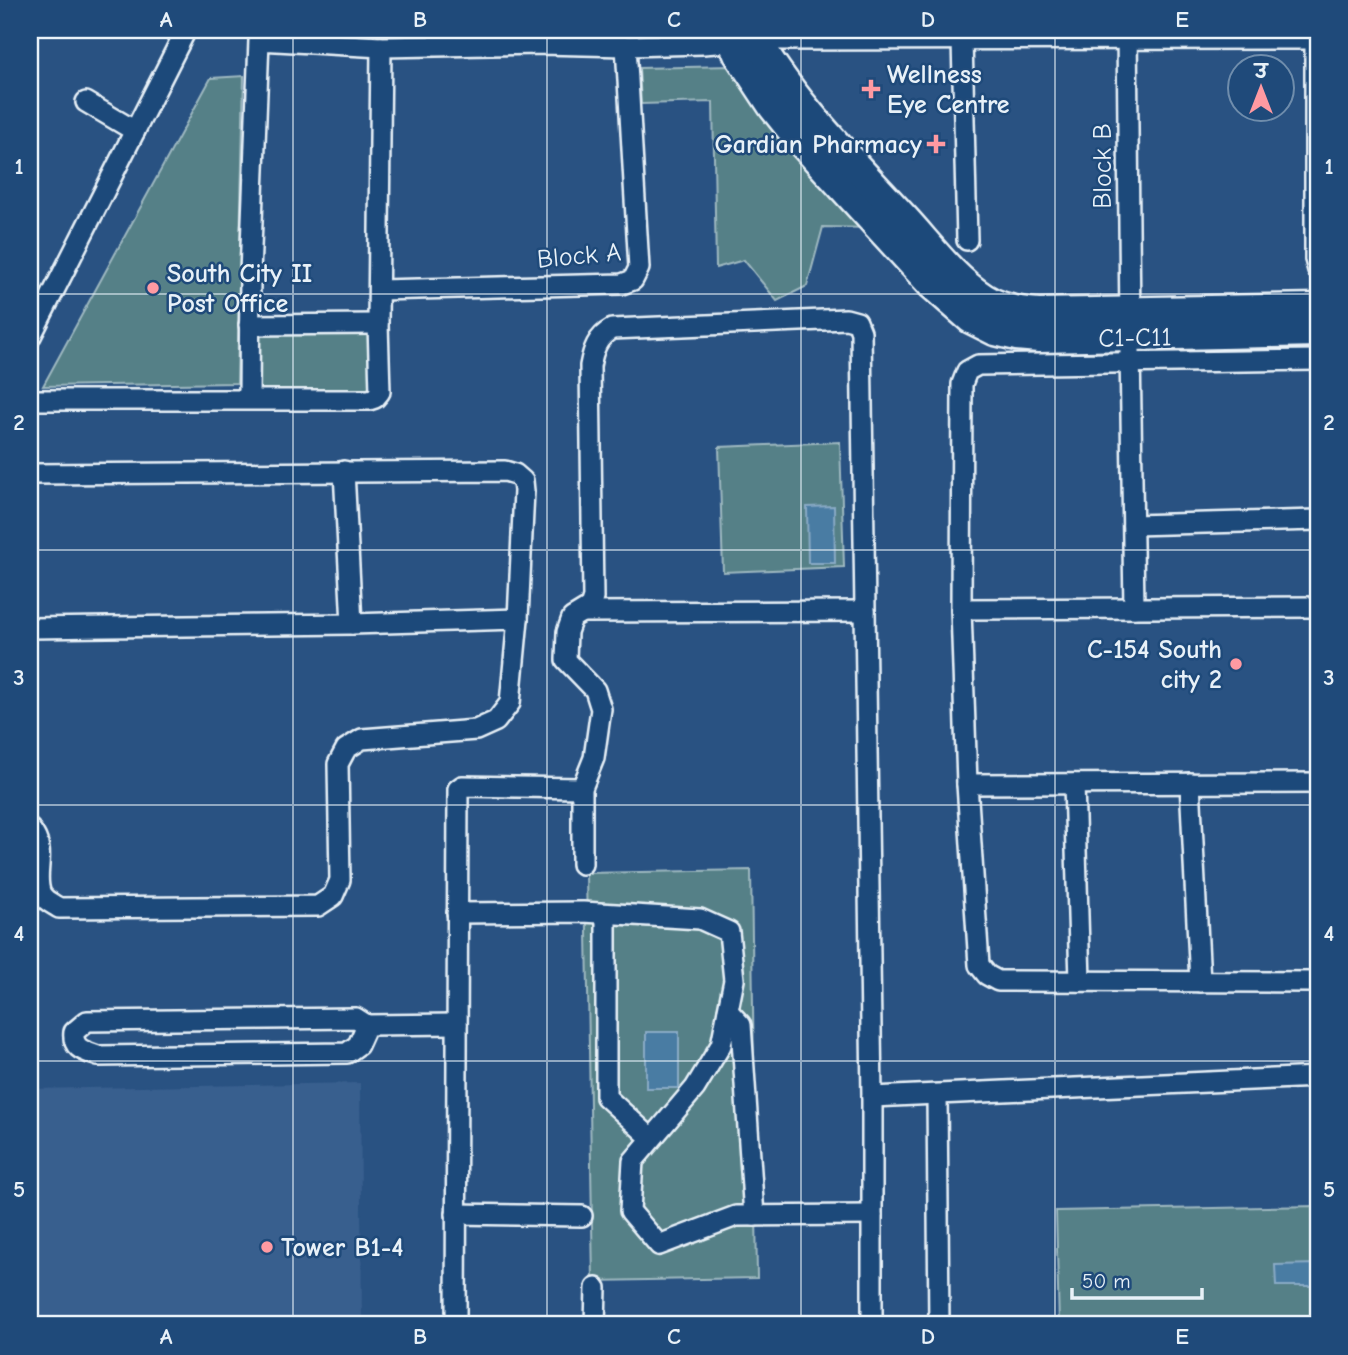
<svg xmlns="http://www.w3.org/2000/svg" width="1348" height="1355" viewBox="0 0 1348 1355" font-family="'Comic Neue','Playpen Sans Deva',sans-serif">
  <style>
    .built { fill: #395f8e }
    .green { fill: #558087; stroke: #9eb8c0; stroke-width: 2 }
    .water { fill: #497ba3; stroke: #89aac5; stroke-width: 2 }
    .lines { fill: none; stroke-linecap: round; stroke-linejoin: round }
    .street-casing { stroke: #e8f1f8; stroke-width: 24 }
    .secondary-casing { stroke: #e8f1f8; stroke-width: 33 }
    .street { stroke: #1f4a7a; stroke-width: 19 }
    .secondary { stroke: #1f4a7a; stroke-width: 28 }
    .grid { fill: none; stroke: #e8f1f8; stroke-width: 2; stroke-opacity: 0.55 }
    .poi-dot { fill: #ff9aa2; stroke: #1f4a7a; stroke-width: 2.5 }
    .labels { text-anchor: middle; stroke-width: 5; stroke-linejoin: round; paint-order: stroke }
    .poi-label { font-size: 26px; font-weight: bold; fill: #e8f1f8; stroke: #1f4a7a; text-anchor: start }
    .street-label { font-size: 26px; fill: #e8f1f8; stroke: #1f4a7a }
    .neatline { fill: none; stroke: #e8f1f8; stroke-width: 2.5 }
    .grid-label { font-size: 23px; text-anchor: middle; font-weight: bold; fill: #e8f1f8 }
  </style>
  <rect width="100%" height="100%" fill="#295282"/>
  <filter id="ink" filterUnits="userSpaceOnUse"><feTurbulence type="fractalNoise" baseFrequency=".0143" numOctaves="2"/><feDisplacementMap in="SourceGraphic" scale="14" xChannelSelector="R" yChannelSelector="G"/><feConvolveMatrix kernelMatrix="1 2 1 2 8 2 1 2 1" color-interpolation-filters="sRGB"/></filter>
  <g filter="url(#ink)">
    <!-- built -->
    <path class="built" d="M 360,1083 L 362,1325 L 30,1325 L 30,1089 Z"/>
    <!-- green -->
    <g class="green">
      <path d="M 733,66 L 871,228 L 823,227 L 807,286 L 777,301 L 744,260 L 716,268 L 713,102 L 641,104 L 639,68 Z"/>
      <path d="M 244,76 L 237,383 L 43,386 L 211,78 Z"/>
      <path d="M 256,334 L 374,334 L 375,392 L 256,392 Z"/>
      <path d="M 840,442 L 844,567 L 723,572 L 719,447 Z"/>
      <path d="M 751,870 L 757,1278 L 593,1281 L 586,873 Z"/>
      <path d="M 1318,1206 L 1318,1325 L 1059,1325 L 1056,1211 Z"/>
    </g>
    <!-- water -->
    <g class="water">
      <path d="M 834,506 L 835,563 L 808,563 L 807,507 Z"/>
      <rect x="646" y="1032" width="33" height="56"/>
      <path d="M 1318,1264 L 1318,1286 L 1276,1286 L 1275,1265 Z"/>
    </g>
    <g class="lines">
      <!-- street casing -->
      <g class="street-casing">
        <g id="street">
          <path d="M 1127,30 L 1130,323"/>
          <path d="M 1315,39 L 1315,259 L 1318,270"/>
          <path d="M 962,40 L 967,240"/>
          <path d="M 86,102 L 135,131"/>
          <path d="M 379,290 L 622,284 L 633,280 L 639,268 L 626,46"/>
          <path d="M 249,325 L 378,324"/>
          <path d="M 30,338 L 186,30"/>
          <path d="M 1130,350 L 1134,608"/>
          <path d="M 1318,360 L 978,365 L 967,371 L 962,384 L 961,609 L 967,784 L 979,965 L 987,975 L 998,981 L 1318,982"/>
          <path d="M 249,399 L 250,274 L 259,40 L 381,47 L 541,44 L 626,46 L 703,44 L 757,40 L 1318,39"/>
          <path d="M 38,400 L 369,400 L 375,398 L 380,392 L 378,324 L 381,47"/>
          <path d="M 344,471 L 352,624"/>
          <path d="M 30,474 L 505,471 L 515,474 L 523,481 L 524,491 L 518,619 L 510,703 L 496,721 L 476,730 L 362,739 L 346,749 L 338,764 L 340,880 L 333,896 L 318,906 L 59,908 C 53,904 45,901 41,894 C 32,873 49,852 30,829"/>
          <path d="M 1133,525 L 1318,520"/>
          <path d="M 961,609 L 1318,607"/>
          <path d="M 585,612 L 865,611"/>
          <path d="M 30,628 L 352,624 L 518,619"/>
          <path d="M 1190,783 L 1200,982"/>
          <path d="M 967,784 L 1318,783"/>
          <path d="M 1074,784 L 1080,981"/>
          <path d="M 582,864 L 582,788 L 594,758 L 601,709 L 595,690 L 566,660 L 567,632 L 572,618 L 590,607 L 593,598 L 590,366 C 593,350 597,337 612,329 L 846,319 L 857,322 L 861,332 L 872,1097 L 872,1325"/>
          <path d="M 457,913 L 583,912 L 700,919 L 729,932 L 734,980 L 721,1045 L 695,1088 L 633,1161 L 630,1211 L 659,1245 L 736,1216 L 872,1215"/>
          <path d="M 606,914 L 606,1097 L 651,1138"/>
          <path d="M 728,1011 L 741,1025 L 754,1216"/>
          <path d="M 367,1025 L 358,1045 L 347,1053 L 98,1056 C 84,1051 72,1049 74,1032 L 87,1021 L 356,1018 L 367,1025 L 457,1024"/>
          <path d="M 937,1095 L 939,1325"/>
          <path d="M 872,1097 L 1318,1077"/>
          <path d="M 456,1214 L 582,1216"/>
          <path d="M 456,1325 L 458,789 L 462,786 L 582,788"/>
          <path d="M 595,1325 L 596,1288"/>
        </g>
      </g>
      <!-- secondary casing -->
      <g class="secondary-casing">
        <g id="secondary">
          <path d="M 728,30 L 738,54 L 773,107 L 801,142 L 932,285 L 971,319 L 995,331 L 1016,336 L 1039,338 L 1318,332"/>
          <path d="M 751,30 C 791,101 850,159 905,219 C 929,245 953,278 984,298 C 1001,309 1020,312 1039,313 L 1318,308"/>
        </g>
      </g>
      <!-- street -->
      <use href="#street" class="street"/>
      <!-- secondary -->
      <use href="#secondary" class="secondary"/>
    </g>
  </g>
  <!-- grid -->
  <path class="grid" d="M 293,30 L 293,1325M 547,30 L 547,1325M 801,30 L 801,1325M 1055,30 L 1055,1325M 30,294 L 1318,294M 30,550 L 1318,550M 30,805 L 1318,805M 30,1061 L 1318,1061"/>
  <!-- markers -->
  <g class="poi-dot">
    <path d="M867.5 78.5h7v7h7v7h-7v7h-7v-7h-7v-7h7z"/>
    <path d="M932.5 133.5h7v7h7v7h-7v7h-7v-7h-7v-7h7z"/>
    <circle cx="153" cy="288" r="7"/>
    <circle cx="1236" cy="664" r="7"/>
    <circle cx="267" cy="1247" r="7"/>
  </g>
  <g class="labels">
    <!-- poi labels -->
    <g class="poi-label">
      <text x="887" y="83">Wellness<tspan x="887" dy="30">Eye Centre</tspan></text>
      <text x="922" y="153" text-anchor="end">Gardian Pharmacy</text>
      <text x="167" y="282">South City II<tspan x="167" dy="30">Post Office</tspan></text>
      <text x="1222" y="658" text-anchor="end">C-154 South<tspan x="1222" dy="30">city 2</tspan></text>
      <text x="281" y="1256">Tower B1-4</text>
    </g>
    <!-- street labels -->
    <g class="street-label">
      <text transform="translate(1102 166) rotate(-90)" y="9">Block B</text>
      <text transform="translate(579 255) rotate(-5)" y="9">Block A</text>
      <text transform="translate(1135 337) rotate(-1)" y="9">C1-C11</text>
    </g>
  </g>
  <!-- margin -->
  <rect width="1348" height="1355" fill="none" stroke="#1f4a7a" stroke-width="77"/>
  <!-- north arrow -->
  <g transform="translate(1261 88)"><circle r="33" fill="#1f4a7a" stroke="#6f8dac" stroke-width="2"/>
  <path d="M0-5L12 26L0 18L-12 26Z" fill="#ff9aa2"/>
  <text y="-10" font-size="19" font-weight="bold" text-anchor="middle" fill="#e8f1f8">उ</text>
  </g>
  <!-- scale -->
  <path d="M1072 1288v10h130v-10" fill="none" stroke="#e8f1f8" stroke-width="3.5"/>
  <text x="1082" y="1288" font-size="21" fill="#e8f1f8" stroke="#1f4a7a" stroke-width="5" paint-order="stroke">50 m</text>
  <rect x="38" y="38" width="1272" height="1278" class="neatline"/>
  <g class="grid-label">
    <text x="166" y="27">A</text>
    <text x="420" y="27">B</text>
    <text x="674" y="27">C</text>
    <text x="928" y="27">D</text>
    <text x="1182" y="27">E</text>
    <text x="19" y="174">1</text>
    <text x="1329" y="174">1</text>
    <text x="19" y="430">2</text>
    <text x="1329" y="430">2</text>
    <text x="19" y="685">3</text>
    <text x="1329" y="685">3</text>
    <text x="19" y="941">4</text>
    <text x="1329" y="941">4</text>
    <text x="19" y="1197">5</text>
    <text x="1329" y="1197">5</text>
    <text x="166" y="1344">A</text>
    <text x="420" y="1344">B</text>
    <text x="674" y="1344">C</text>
    <text x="928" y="1344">D</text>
    <text x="1182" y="1344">E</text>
  </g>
</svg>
